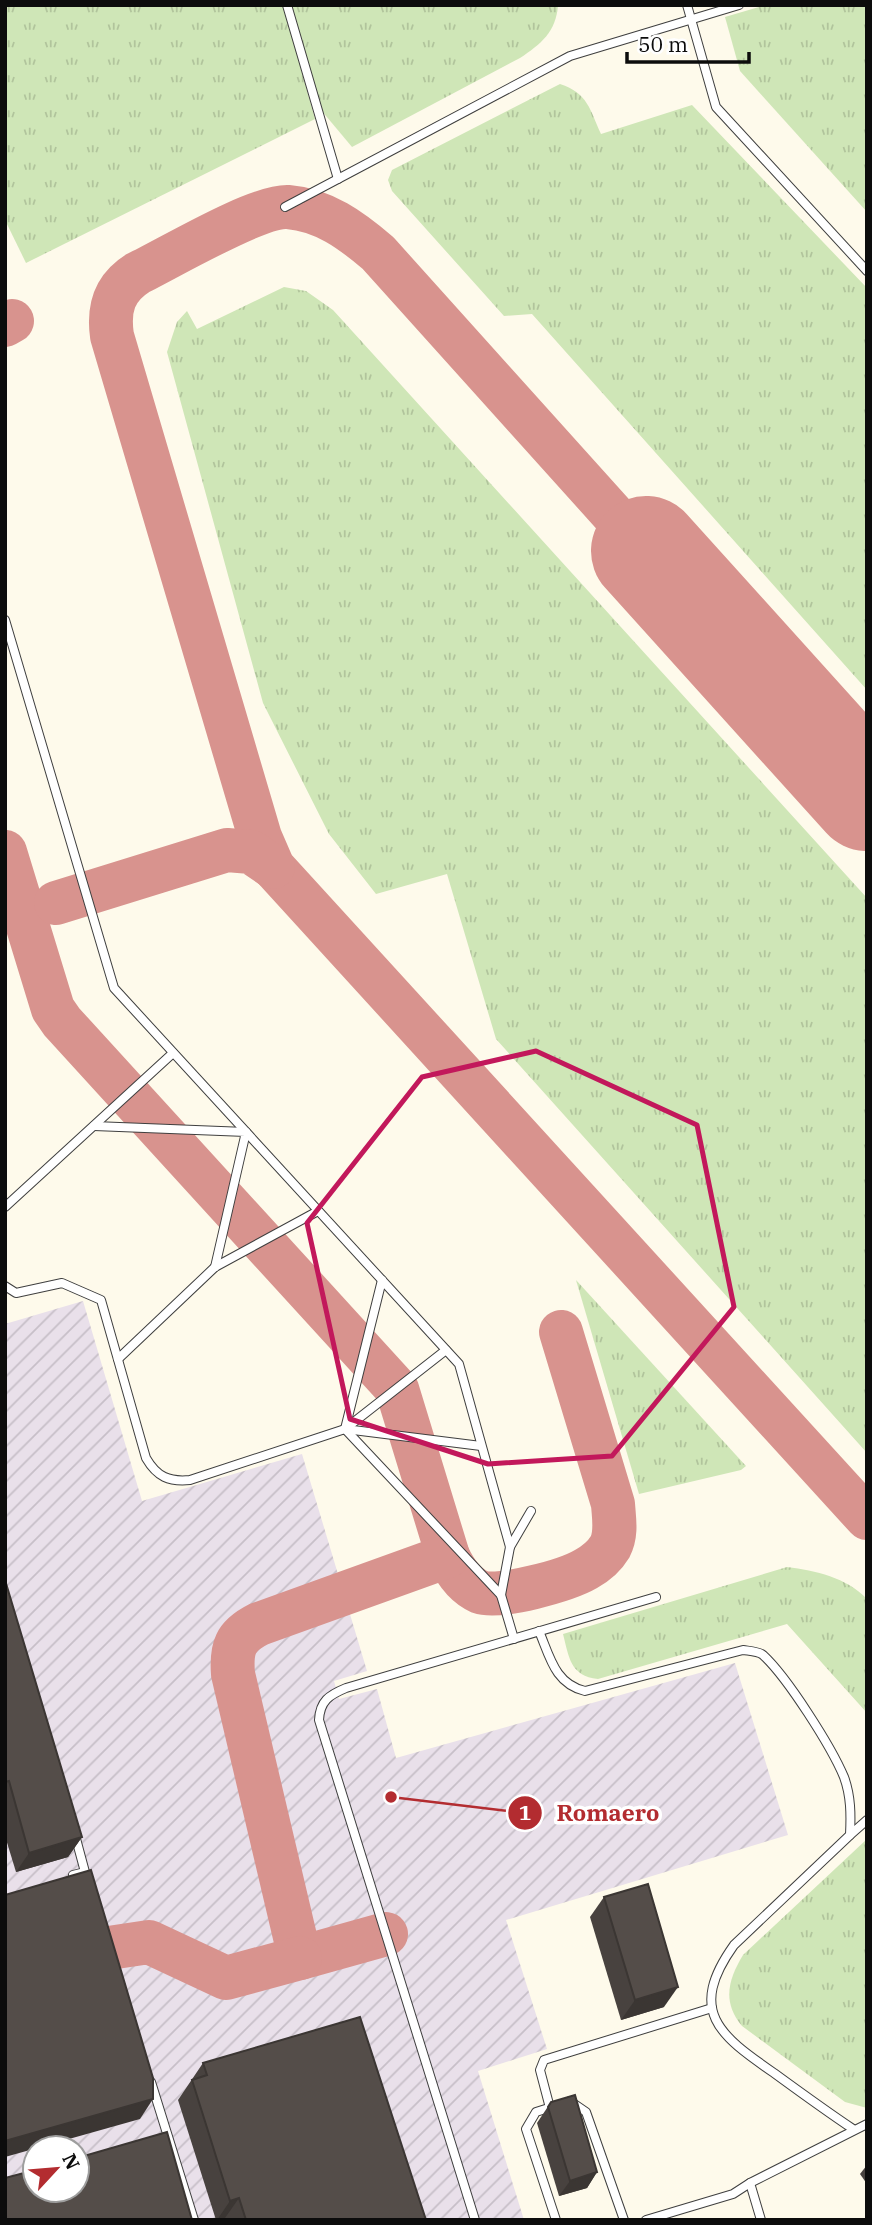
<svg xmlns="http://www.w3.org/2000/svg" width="872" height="2225" viewBox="0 0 872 2225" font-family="'IBM Plex Serif',serif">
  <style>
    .industrial { fill: url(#industrial-furrows); fill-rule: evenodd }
    .grass { fill: url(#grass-tufts) }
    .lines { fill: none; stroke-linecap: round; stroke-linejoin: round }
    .taxiway { stroke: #d8938e; stroke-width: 44 }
    .runway { stroke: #d8938e; stroke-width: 110 }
    .service-casing { stroke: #3f3f3f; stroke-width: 10 }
    .service { stroke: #fff; stroke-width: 8 }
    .wall { fill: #48423f }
    .shaded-wall { fill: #3b3633 }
    .building { fill: #544d49; stroke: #3b3633; stroke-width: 2 }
    .marked { fill: none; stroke: #c2185b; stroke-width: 5; stroke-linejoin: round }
    .leader { fill: none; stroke: #b32c30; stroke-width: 2.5 }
    .callout-dot { fill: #b32c30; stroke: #fff; stroke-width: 2.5 }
    .mark-label { font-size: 21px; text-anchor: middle; font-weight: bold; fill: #fff }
    .callout-label { font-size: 23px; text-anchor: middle; font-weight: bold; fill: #b32c30; stroke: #fff; stroke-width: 7; stroke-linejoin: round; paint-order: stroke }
  </style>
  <defs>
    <pattern id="industrial-furrows" width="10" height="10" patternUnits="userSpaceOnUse" patternTransform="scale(1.75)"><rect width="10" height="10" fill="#e9e0ea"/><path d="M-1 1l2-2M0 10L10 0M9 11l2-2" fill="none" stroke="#c7bfc8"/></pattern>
    <pattern id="grass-tufts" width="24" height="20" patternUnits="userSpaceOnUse" patternTransform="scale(1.75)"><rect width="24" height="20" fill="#cfe6b7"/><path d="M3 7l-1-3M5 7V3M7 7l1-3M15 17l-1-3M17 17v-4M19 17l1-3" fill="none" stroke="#b1c49c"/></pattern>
  </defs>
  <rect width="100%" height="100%" fill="#fefaeb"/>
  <!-- industrial -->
  <path class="industrial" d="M 83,1301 L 142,1501 L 302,1454 L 367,1671 L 334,1681 L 339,1699 L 377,1689 L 396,1758 L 735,1663 L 788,1835 L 506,1920 L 547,2049 L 478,2071 L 524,2220 L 5,2220 L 5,1324 ZM 35,2148 L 77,2148 L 77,2190 L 35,2190 Z"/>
  <!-- grass -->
  <g class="grass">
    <path d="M 5,5 L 283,5 L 315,119 L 26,263 L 5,220 Z"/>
    <path d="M 291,5 L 558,5 C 556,32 541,44 520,58 L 352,147 L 321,110 Z"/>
    <path d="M 766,5 L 867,5 L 867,212 L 740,71 L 725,17 Z"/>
    <path d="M 560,84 C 588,93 590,110 601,134 L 692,105 L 867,288 L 867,690 L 532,314 L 504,316 L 392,191 L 388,180 L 392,170 Z"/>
    <path d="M 284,287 L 306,291 L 333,310 L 867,898 L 867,1453 L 496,1039 L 447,874 L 376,894 L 329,834 L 263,703 L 167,352 L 177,322 L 187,311 L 197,329 Z"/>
    <path d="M 576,1280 L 746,1466 L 741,1470 L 639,1494 Z"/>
    <path d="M 787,1567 C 816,1571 846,1577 867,1599 L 867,1713 L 787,1624 L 598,1679 C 570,1676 569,1657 563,1634 Z"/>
    <path d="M 867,1839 L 867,2108 L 845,2102 L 742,2026 C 722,2002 728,1980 743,1955 Z"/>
  </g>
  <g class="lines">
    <!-- taxiway -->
    <g class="taxiway">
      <path d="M 5,325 L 12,321"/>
      <path d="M 646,551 L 378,253 C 351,230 324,210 288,207 C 258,205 169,258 138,273 C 114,288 108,308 112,336 L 260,837 L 273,867 L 867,1518"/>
      <path d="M 5,852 L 53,1009 L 62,1022 L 397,1389 L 448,1556 C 455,1571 464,1585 480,1592 C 500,1599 567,1580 586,1569 C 595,1564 604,1557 610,1547 C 617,1534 614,1519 613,1504 L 561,1332"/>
      <path d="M 56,903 L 227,850 L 251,852 L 273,867"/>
      <path d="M 386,1934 L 300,1958 L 233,1674 C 231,1648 235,1636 259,1624 L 448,1556"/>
      <path d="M 109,1948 L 149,1942 L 226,1978 L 300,1958"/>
    </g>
    <!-- runway -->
    <path class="runway" d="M 646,551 L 867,796"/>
    <!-- service casing -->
    <g class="service-casing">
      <g id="service">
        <path d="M 287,5 L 338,179"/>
        <path d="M 687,5 L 716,107 L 867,271"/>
        <path d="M 285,207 L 570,56 L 739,5"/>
        <path d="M 5,620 L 114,988 L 459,1364 L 510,1547 L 501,1595"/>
        <path d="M 94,1126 L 246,1132 L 215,1267"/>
        <path d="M 5,1207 L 173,1053"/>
        <path d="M 5,1286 L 16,1293 L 62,1283 L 101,1300 L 146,1458 C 157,1477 169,1482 190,1480 L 345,1429 L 501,1595 L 514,1639"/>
        <path d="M 118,1359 L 215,1267 L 318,1211"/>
        <path d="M 345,1429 L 382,1280"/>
        <path d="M 345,1429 L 481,1446"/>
        <path d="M 345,1429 L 446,1350"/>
        <path d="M 510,1547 L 531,1511"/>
        <path d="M 539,1631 C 550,1657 555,1684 585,1691 L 743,1650 C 749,1651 758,1651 763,1655 C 787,1677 831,1746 844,1777 C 851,1796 851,1815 850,1835 L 734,1945 C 687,2011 719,2035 774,2073 C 800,2092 826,2111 853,2129"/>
        <path d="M 850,1835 L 867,1820"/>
        <path d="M 73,1875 L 85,1872 L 75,1835"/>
        <path d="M 151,2082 L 194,2220"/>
        <path d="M 570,2101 L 586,2112 L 624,2220"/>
        <path d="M 555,2106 L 536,2112 L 526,2129 L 556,2220"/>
        <path d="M 550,2108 L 540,2070 L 544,2060 L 712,2008"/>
        <path d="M 475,2220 L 319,1720 C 320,1701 329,1695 346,1688 L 656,1597"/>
        <path d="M 646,2220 L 733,2194 L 750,2183"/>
        <path d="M 761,2220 L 750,2183 L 867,2124"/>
      </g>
    </g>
    <!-- service -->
    <use href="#service" class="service"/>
  </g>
  <!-- wall -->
  <g class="wall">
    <path d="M 5,1580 L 82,1837 L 68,1857 L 16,1872 L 5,1836 Z"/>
    <path d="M 604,1897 L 664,2007 L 621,2020 L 590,1917 Z"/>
    <path d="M 203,2063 L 426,2220 L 226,2220 L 225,2218 L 216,2220 L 178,2100 Z"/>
    <path d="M 551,2102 L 597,2172 L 587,2188 L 559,2196 L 537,2123 Z"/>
    <path d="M 867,2165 L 867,2184 L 860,2174 Z"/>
  </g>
  <!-- shaded-wall -->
  <g class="shaded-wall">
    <path d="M 82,1837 L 68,1857 L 16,1872 L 29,1853 Z"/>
    <path d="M 678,1987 L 664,2007 L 621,2020 L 635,2000 Z"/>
    <path d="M 153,2099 L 140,2119 L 5,2157 L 5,2141 Z"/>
    <path d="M 597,2172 L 587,2188 L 559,2196 L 570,2181 Z"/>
    <path d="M 239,2198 L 225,2218 L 217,2220 L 230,2201 Z"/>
  </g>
  <!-- building -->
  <g class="building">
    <path d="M 5,1580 L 82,1837 L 29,1853 L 9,1781 L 5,1782 Z"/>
    <path d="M 91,1870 L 153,2078 L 153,2099 L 5,2141 L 5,1895 Z"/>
    <path d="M 648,1884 L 678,1987 L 635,2000 L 604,1897 Z"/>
    <path d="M 360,2017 L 426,2220 L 246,2220 L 239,2198 L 230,2201 L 192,2080 L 207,2075 L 203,2063 Z"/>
    <path d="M 575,2095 L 597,2172 L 570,2181 L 548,2107 L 551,2102 Z"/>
    <path d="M 167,2132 L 192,2220 L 5,2220 L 5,2178 L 35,2170 L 35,2190 L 77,2190 L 77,2158 Z"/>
  </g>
  <!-- marked area -->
  <path class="marked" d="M 536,1051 L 697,1125 L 734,1307 L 612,1456 L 488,1464 L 350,1419 L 307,1223 L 422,1077 Z"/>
  <!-- callouts -->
  <path class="leader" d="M391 1797L525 1813"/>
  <g class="callout-dot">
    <circle cx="391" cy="1797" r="7"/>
    <circle cx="525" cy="1813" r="18"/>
  </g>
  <g class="mark-label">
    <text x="525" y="1820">1</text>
  </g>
  <g class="callout-label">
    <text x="608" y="1821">Romaero</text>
  </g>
  <!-- border -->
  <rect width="872" height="2225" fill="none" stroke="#0c0c0c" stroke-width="14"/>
  <!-- north arrow -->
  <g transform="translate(56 2169) rotate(64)"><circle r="33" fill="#ffffff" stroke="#9e9e9e" stroke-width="2"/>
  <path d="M0-5L12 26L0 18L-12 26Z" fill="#b32c30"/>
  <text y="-10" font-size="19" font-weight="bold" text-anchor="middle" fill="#0c0c0c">N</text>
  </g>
  <!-- scale -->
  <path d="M627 52v10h122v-10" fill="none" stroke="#0c0c0c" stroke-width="3.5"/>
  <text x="638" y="52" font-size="21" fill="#0c0c0c" stroke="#ffffff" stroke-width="5" paint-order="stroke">50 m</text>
</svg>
